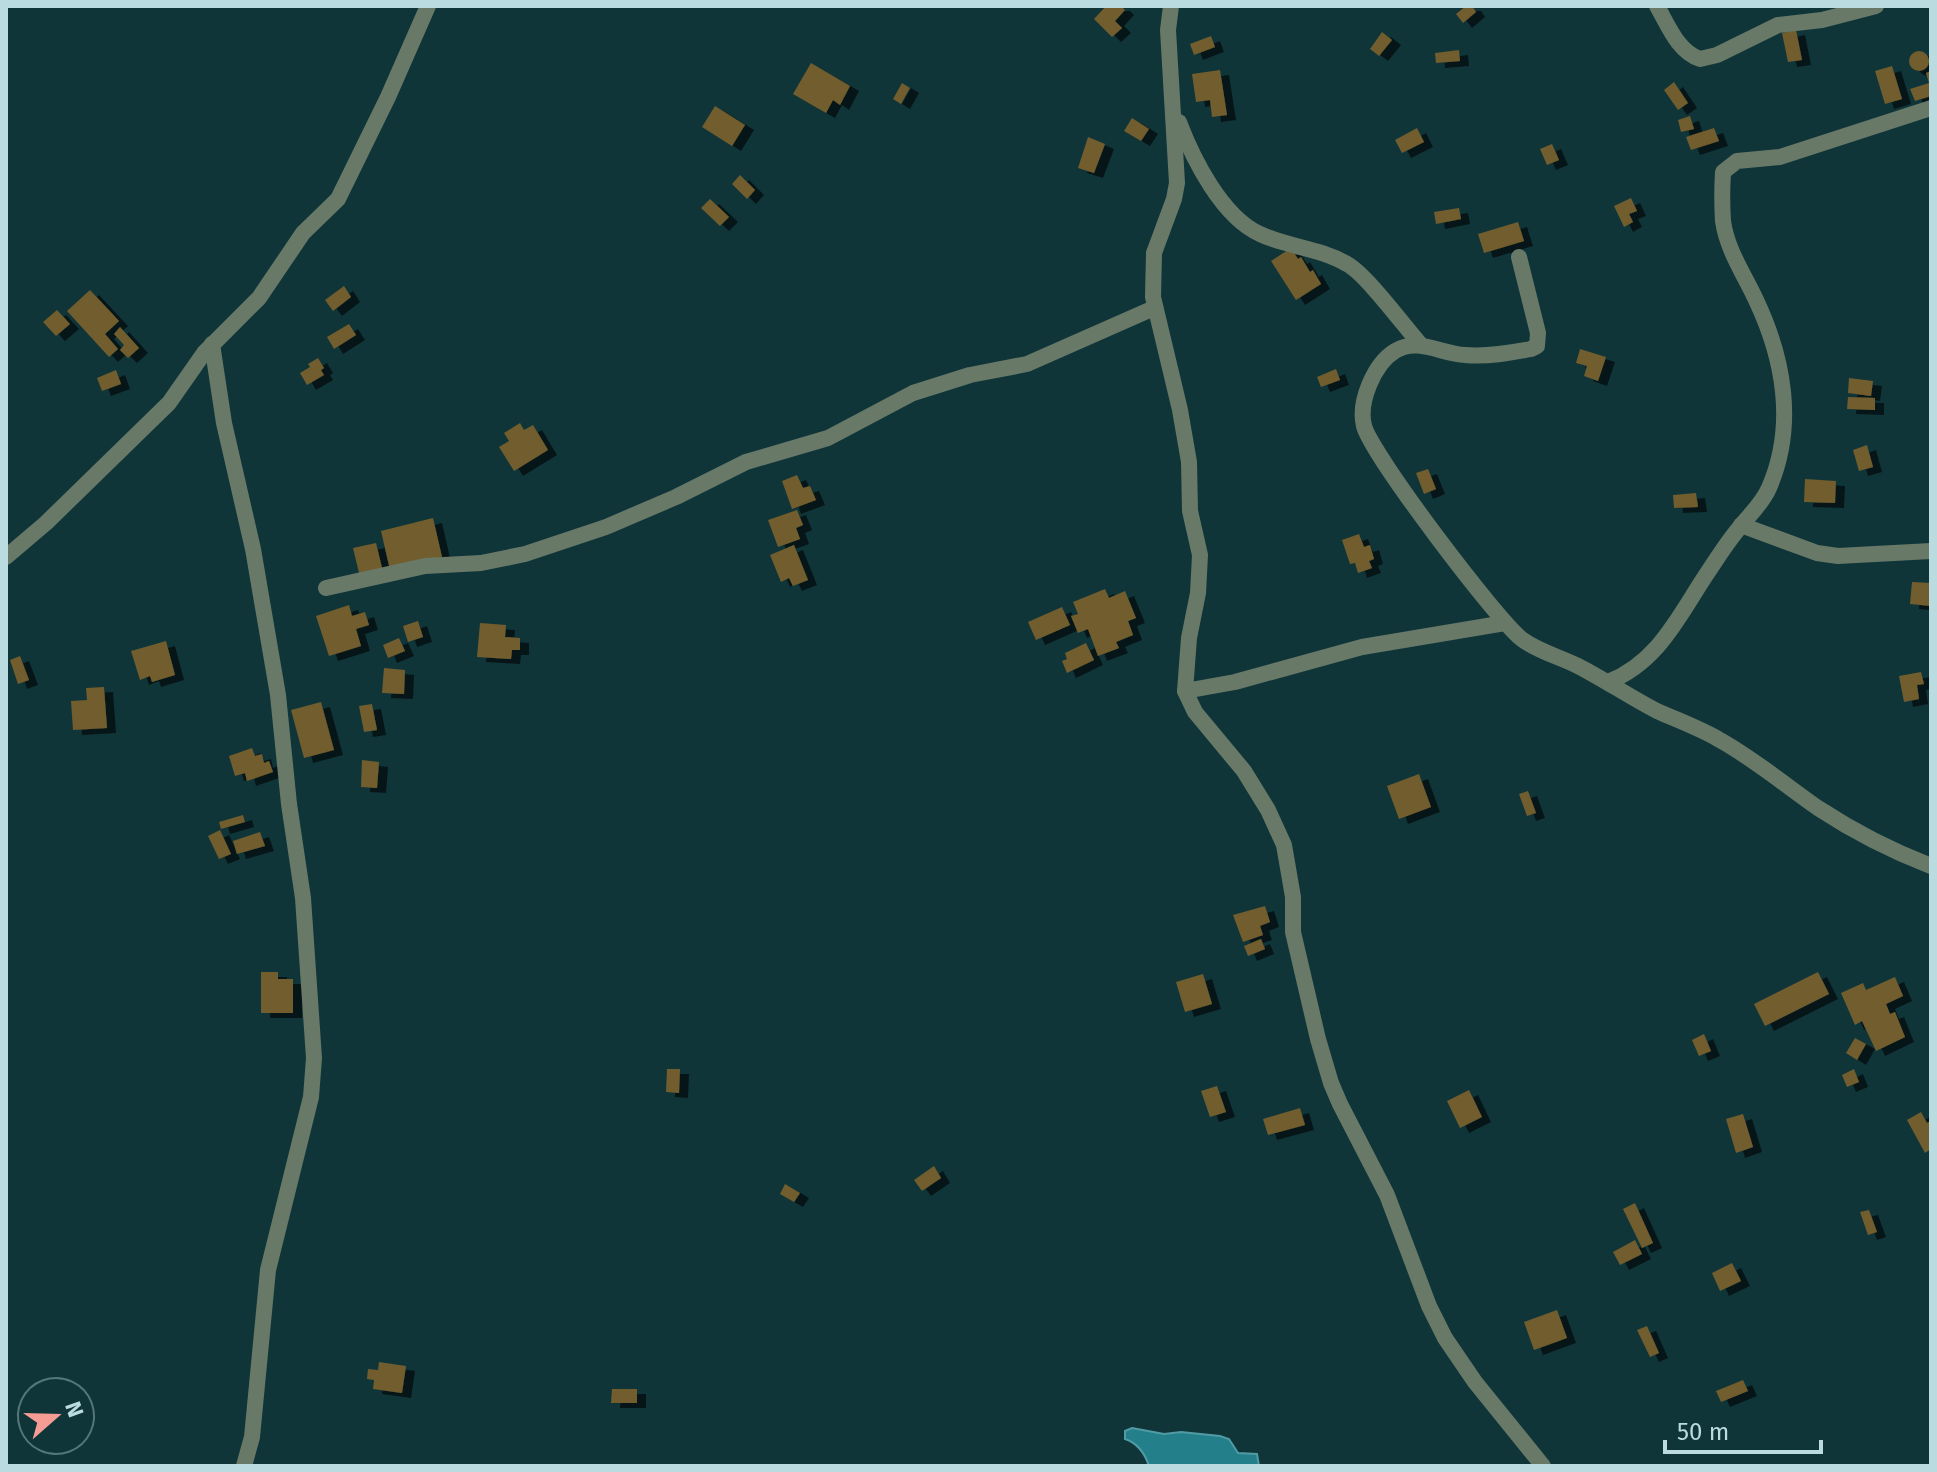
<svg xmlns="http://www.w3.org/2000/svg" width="1937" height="1472" viewBox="0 0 1937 1472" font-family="'Fira Sans',sans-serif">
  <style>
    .water { fill: #23808a; stroke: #509ba4; stroke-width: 2 }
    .building { fill: #725d2d; filter: url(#shadow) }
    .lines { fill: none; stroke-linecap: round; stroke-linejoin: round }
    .street { stroke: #687968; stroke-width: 16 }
  </style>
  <defs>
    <filter id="shadow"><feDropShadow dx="9" dy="5" stdDeviation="0" flood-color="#0009"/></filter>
  </defs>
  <rect width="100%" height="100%" fill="#0f3539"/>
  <!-- water -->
  <path class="water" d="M 1132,1428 L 1164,1434 L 1181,1432 L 1220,1436 L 1229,1439 L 1238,1453 L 1257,1454 L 1259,1466 L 1149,1466 C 1145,1454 1137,1443 1125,1439 L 1125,1431 Z"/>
  <!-- building -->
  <g class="building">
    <path d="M 1106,6 L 1121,6 L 1125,10 L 1115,21 L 1122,28 L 1112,37 L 1094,19 Z"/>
    <path d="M 1466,6 L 1472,6 L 1476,12 L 1463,23 L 1456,14 Z"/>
    <path d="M 1796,30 L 1802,60 L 1788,62 L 1782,33 Z"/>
    <path d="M 1382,32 L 1392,40 L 1379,56 L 1370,49 Z"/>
    <path d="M 1211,36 L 1215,47 L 1194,55 L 1190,44 Z"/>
    <path d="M 1459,50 L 1460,61 L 1436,63 L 1435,53 Z"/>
    <circle cx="1919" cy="61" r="10"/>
    <path d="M 811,63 L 850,86 L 840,105 L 833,100 L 826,113 L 793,94 Z"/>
    <path d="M 1892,66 L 1902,99 L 1885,104 L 1875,71 Z"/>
    <path d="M 1220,70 L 1227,115 L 1212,117 L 1210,100 L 1196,102 L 1192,74 Z"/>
    <path d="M 1931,71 L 1931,96 L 1915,101 L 1910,89 L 1929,83 L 1926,73 Z"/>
    <path d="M 1674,82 L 1688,103 L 1678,110 L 1664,90 Z"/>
    <path d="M 902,83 L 910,88 L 901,104 L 893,99 Z"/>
    <path d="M 715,106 L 745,125 L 732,146 L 702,127 Z"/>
    <path d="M 1690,116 L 1694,129 L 1681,132 L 1678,120 Z"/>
    <path d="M 1132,118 L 1149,129 L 1141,141 L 1124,131 Z"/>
    <path d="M 1417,128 L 1424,142 L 1402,153 L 1395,140 Z"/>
    <path d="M 1714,128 L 1719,141 L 1691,150 L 1686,137 Z"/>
    <path d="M 1088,137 L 1105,144 L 1094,173 L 1078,168 Z"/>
    <path d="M 1552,144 L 1559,160 L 1547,165 L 1540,149 Z"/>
    <path d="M 740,175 L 755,190 L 747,199 L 732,184 Z"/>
    <path d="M 1631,198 L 1637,211 L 1629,214 L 1633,222 L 1624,227 L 1614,206 Z"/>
    <path d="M 710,199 L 729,217 L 720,226 L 701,208 Z"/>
    <path d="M 1459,208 L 1461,219 L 1436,224 L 1434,212 Z"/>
    <path d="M 1518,222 L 1524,241 L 1484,253 L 1478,234 Z"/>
    <path d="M 1291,248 L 1298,259 L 1301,257 L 1310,272 L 1313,270 L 1321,284 L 1296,300 L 1271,261 Z"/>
    <path d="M 344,286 L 351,297 L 333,311 L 325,300 Z"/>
    <path d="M 90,290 L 119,321 L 105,334 L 118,349 L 109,357 L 67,311 Z"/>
    <path d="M 57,310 L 70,324 L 56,336 L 43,322 Z"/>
    <path d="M 349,324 L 356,335 L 334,349 L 327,337 Z"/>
    <path d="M 120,327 L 139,348 L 128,358 L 120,350 L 124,345 L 114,334 Z"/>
    <path d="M 1580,349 L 1606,357 L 1598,381 L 1584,376 L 1587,366 L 1576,363 Z"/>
    <path d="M 318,358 L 324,368 L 321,370 L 324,375 L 307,385 L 300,373 L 310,367 L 308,364 Z"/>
    <path d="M 1336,369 L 1340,380 L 1321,387 L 1317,377 Z"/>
    <path d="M 116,370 L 121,384 L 102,391 L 97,378 Z"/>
    <path d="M 1849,378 L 1873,381 L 1871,396 L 1848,393 Z"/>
    <path d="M 1848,397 L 1875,398 L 1875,410 L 1847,409 Z"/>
    <path d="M 520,423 L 524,430 L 533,425 L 548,450 L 514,471 L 499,447 L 509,441 L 504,433 Z"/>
    <path d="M 1867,445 L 1873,467 L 1859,471 L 1853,450 Z"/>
    <path d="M 1428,469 L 1436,489 L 1424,494 L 1416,473 Z"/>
    <path d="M 797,475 L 803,488 L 810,486 L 816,500 L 792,509 L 782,481 Z"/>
    <path d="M 1805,479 L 1836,481 L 1835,503 L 1804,502 Z"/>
    <path d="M 1696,493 L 1698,507 L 1674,508 L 1673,495 Z"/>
    <path d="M 797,510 L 803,525 L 796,528 L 800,539 L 778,547 L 768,520 Z"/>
    <path d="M 433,518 L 442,557 L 390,570 L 381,531 Z"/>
    <path d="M 1359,534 L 1364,547 L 1370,545 L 1374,559 L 1369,561 L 1372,568 L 1358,573 L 1355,563 L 1350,564 L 1342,540 Z"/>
    <path d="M 376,543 L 383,572 L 360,577 L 353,548 Z"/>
    <path d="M 794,545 L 808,580 L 793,586 L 789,578 L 781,582 L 770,555 Z"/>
    <path d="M 1912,582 L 1931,583 L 1931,606 L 1910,604 Z"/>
    <path d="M 1105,589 L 1109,598 L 1125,591 L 1136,618 L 1128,621 L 1133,635 L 1116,642 L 1119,648 L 1098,656 L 1088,629 L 1078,633 L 1071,616 L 1078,614 L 1073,602 Z"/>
    <path d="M 349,605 L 352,616 L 365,612 L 369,625 L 356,629 L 361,646 L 329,656 L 316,616 Z"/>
    <path d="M 1062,607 L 1070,625 L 1036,640 L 1028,622 Z"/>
    <path d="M 418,621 L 423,637 L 408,642 L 403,626 Z"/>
    <path d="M 480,623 L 506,625 L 505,637 L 520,638 L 520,650 L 512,650 L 511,659 L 477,657 Z"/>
    <path d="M 399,638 L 405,651 L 388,658 L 383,645 Z"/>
    <path d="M 166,641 L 175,675 L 152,682 L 150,676 L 140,680 L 131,651 Z"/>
    <path d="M 1086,643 L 1094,660 L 1067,673 L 1062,661 L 1067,659 L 1065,653 Z"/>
    <path d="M 20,656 L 29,680 L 18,684 L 10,660 Z"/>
    <path d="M 384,668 L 405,670 L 404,694 L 382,693 Z"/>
    <path d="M 1921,672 L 1924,684 L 1917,685 L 1919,699 L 1904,702 L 1899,676 Z"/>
    <path d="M 104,687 L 107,728 L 73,730 L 71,701 L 87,700 L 86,688 Z"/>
    <path d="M 321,702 L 334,750 L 304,758 L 291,710 Z"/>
    <path d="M 372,704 L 377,730 L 364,732 L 359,706 Z"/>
    <path d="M 252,748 L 255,756 L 262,754 L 264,763 L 269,761 L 273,772 L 247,781 L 245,773 L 235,776 L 229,756 Z"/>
    <path d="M 362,760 L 379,762 L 377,788 L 361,787 Z"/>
    <path d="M 1419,774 L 1431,807 L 1399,819 L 1387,786 Z"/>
    <path d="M 1528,791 L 1536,813 L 1527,816 L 1519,794 Z"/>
    <path d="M 243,815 L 245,822 L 221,829 L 219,822 Z"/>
    <path d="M 220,830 L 231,854 L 219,859 L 208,836 Z"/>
    <path d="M 260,832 L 265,846 L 237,854 L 233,841 Z"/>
    <path d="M 1265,906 L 1270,922 L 1260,926 L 1263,935 L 1243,942 L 1233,915 Z"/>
    <path d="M 1261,939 L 1265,949 L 1248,956 L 1244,946 Z"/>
    <path d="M 261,972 L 278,972 L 278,979 L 293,979 L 293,1013 L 261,1013 Z"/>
    <path d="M 1818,972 L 1829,994 L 1765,1026 L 1754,1004 Z"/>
    <path d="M 1203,974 L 1212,1004 L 1185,1012 L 1176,982 Z"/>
    <path d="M 1895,977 L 1903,996 L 1886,1004 L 1890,1014 L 1895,1012 L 1905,1037 L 1876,1051 L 1862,1021 L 1855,1025 L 1841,993 L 1863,983 L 1866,990 Z"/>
    <path d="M 1704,1034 L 1711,1051 L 1699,1056 L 1692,1040 Z"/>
    <path d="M 1855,1038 L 1866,1044 L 1857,1060 L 1846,1053 Z"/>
    <path d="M 667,1069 L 680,1069 L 679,1093 L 666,1092 Z"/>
    <path d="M 1854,1069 L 1859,1082 L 1847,1087 L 1842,1075 Z"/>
    <path d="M 1217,1086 L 1226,1112 L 1210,1117 L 1201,1091 Z"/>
    <path d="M 1469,1090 L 1482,1117 L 1460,1128 L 1447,1101 Z"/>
    <path d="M 1300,1108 L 1305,1125 L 1268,1135 L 1263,1119 Z"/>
    <path d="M 1921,1112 L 1927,1123 L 1931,1121 L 1931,1149 L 1925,1153 L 1907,1120 Z"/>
    <path d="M 1743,1114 L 1753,1147 L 1736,1153 L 1726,1119 Z"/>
    <path d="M 934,1166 L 941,1178 L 922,1191 L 914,1180 Z"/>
    <path d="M 785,1184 L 800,1193 L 794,1202 L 780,1194 Z"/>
    <path d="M 1635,1203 L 1653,1243 L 1642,1248 L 1623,1209 Z"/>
    <path d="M 1869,1210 L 1877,1232 L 1868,1235 L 1860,1212 Z"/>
    <path d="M 1635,1240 L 1642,1254 L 1620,1265 L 1613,1252 Z"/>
    <path d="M 1732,1263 L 1741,1281 L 1720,1291 L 1712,1273 Z"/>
    <path d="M 1557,1310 L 1567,1338 L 1534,1350 L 1524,1322 Z"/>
    <path d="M 1647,1326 L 1659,1353 L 1650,1357 L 1637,1330 Z"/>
    <path d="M 379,1362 L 406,1366 L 402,1393 L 373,1389 L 374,1380 L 367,1379 L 368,1369 L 378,1370 Z"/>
    <path d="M 1743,1380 L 1748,1391 L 1721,1402 L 1716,1391 Z"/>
    <path d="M 612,1389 L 637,1389 L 637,1403 L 611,1403 Z"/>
  </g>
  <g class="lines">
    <!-- street -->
    <g class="street">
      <path d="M 1171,6 L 1168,30 L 1177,183 L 1174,199 L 1154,253 L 1153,297 L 1180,410 L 1189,462 L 1190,511 L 1200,555 L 1198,593 L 1189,638 L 1185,691 L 1195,712 L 1244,771 L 1268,810 L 1284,845 L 1293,897 L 1293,932 L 1318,1039 L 1331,1083 L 1340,1104 L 1387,1195 L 1429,1306 L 1445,1338 L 1475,1382 L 1543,1466"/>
      <path d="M 1657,6 C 1668,25 1678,52 1700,59 L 1717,55 L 1778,25 L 1822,20 L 1876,6"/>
      <path d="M 1179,122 C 1193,159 1222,217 1260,234 C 1287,247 1320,248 1347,264 C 1366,274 1404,326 1421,345"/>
      <path d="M 1519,257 L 1538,333 L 1537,346 L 1531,349 C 1510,353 1487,357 1465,355 C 1441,354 1418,337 1395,351 C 1374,364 1358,402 1364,426 C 1372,455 1498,622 1523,640 C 1540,652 1560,657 1578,666 C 1605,680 1630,697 1657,711 C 1677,720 1699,728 1718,739 C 1753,758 1785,785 1818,808 C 1853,831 1892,851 1931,866"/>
      <path d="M 212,344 L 224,423 L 253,549 L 278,695 L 289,804 L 303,898 L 314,1058 L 311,1097 L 268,1270 L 252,1437 L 244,1466"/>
      <path d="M 1741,525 L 1817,553 L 1838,556 L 1931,551"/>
      <path d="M 6,557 L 46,523 L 169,403 L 204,353 L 259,298 L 303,233 L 338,199 L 388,97 L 428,6"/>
      <path d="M 326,588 L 425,566 L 481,563 L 525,554 L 606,527 L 676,497 L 746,462 L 828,438 L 913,393 L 970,375 L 1027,364 L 1154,308"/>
      <path d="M 1608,682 C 1659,662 1679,615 1708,572 C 1718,557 1728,541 1740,527 C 1750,514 1762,504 1769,488 C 1796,426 1784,359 1756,300 C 1744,274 1727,250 1723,221 C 1722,205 1722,188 1723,172 L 1737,161 L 1780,157 L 1931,108"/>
      <path d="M 1185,691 L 1235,682 L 1362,647 L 1505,623"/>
    </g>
  </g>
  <!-- border -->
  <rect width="1937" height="1472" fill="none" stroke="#badbdf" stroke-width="16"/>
  <!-- north arrow -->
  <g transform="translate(56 1416) rotate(70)"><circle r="38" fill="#0f3539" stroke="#53777b" stroke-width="2"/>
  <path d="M0-6L14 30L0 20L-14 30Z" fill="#f59c94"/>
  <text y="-12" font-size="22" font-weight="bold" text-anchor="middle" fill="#badbdf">N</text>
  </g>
  <!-- scale -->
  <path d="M1665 1440v12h156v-12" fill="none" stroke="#badbdf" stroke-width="4"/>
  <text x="1677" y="1440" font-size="24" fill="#badbdf" stroke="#0f3539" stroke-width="6" paint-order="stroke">50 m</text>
</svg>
